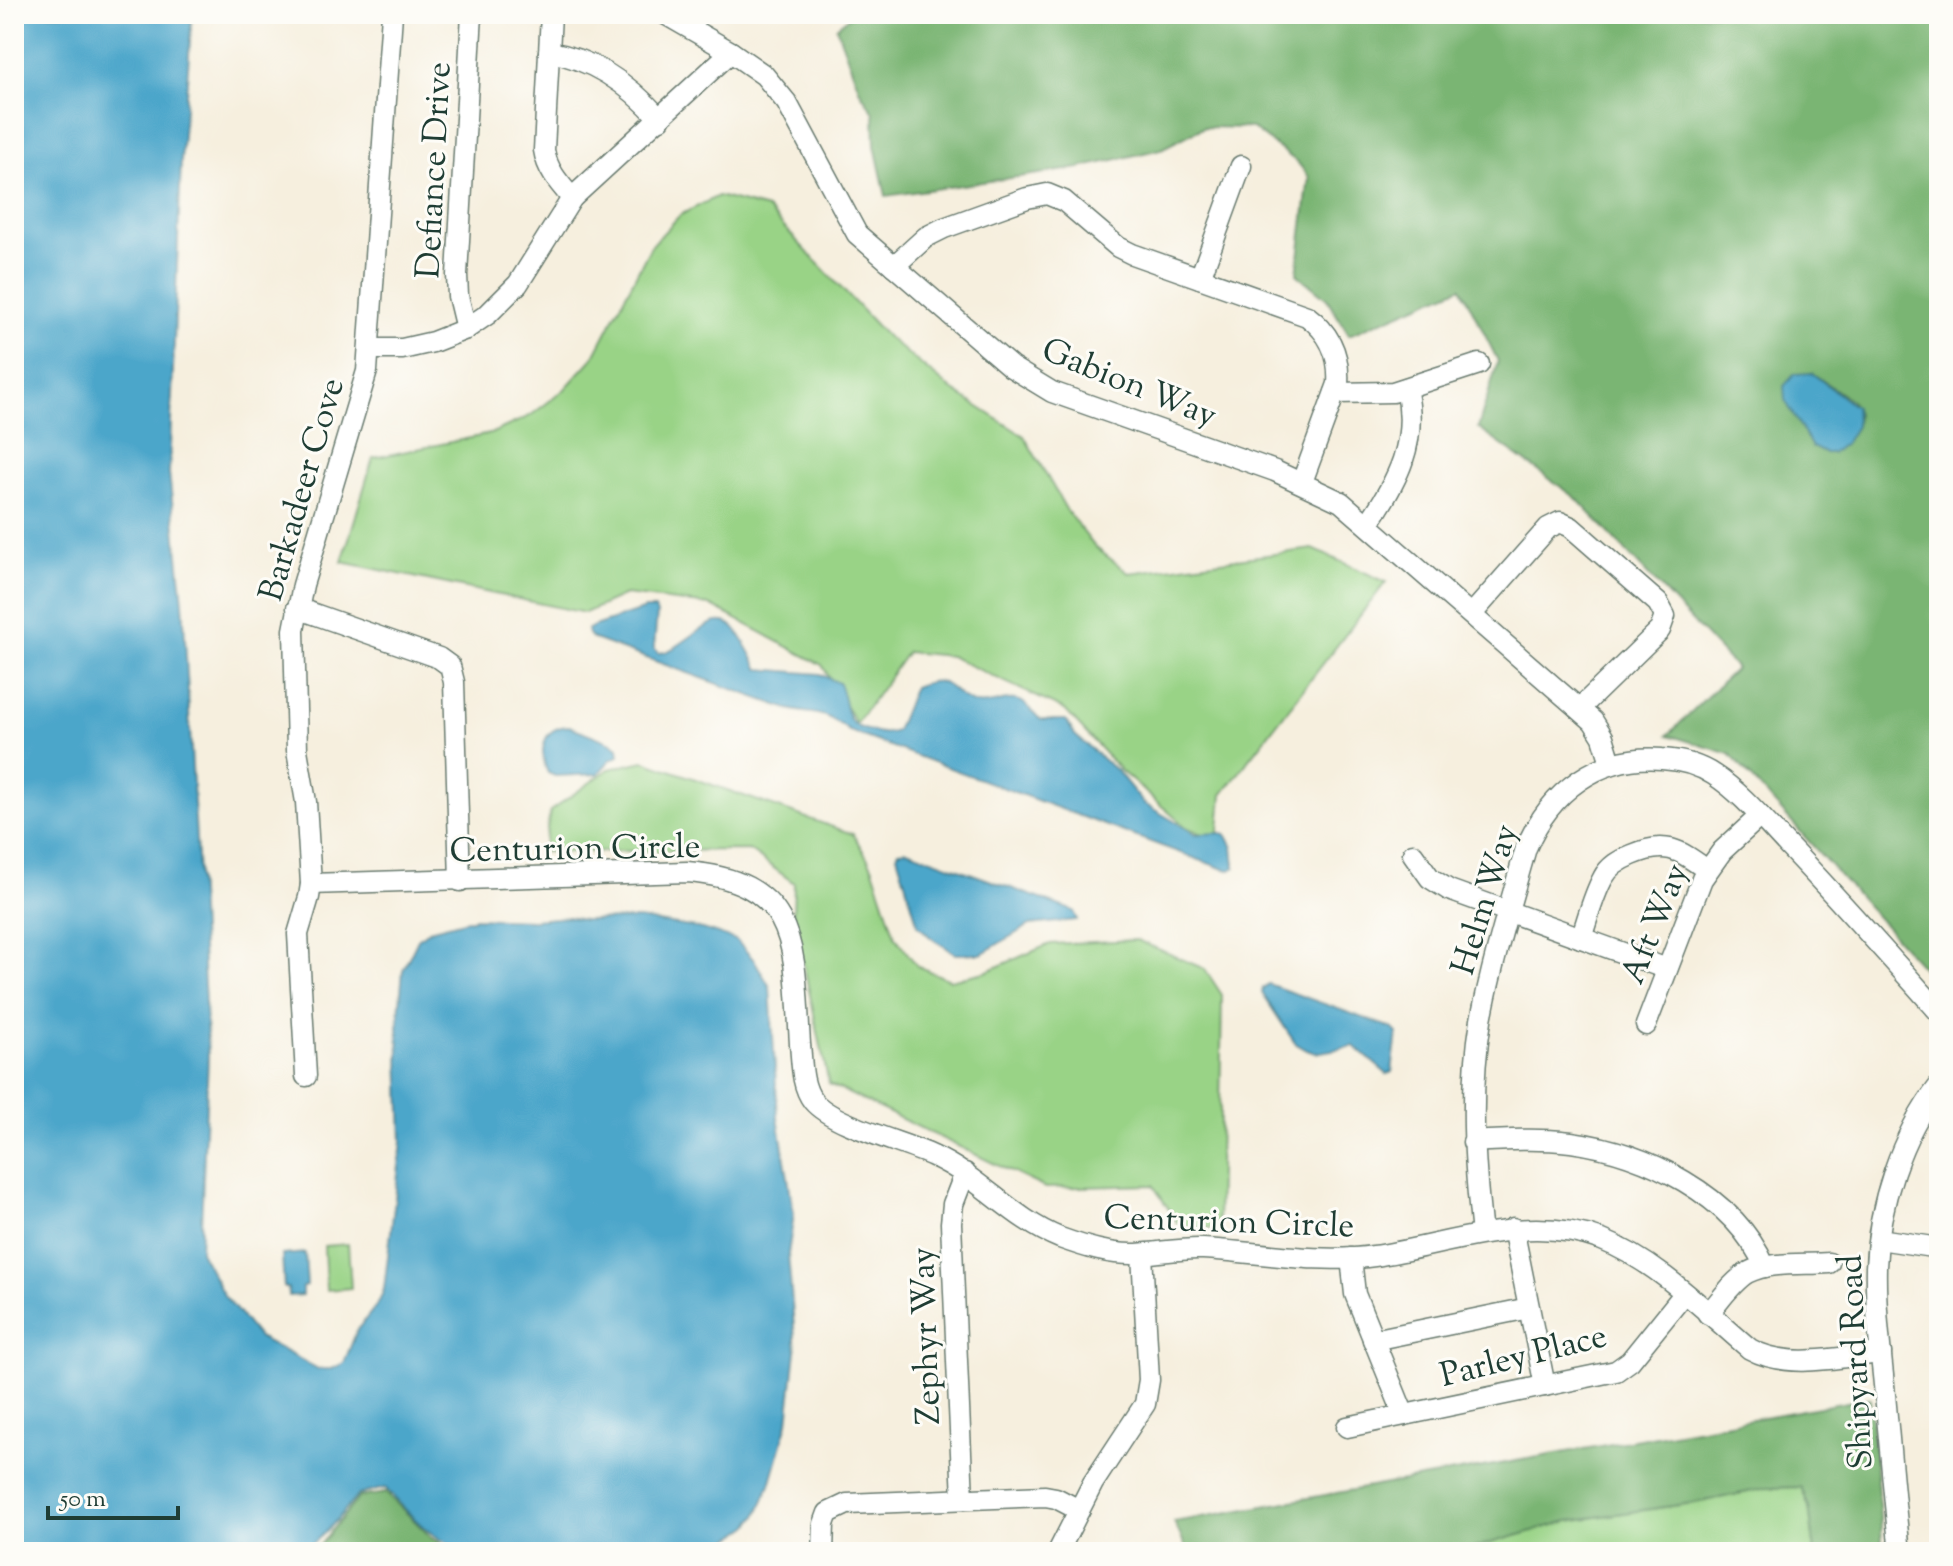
<svg xmlns="http://www.w3.org/2000/svg" width="1953" height="1566" viewBox="0 0 1953 1566" font-family="'Sorts Mill Goudy',serif">
  <style>
    .green { fill: #99d386; stroke: #5c885d; stroke-width: 2 }
    .forest { fill: #7ab573; stroke: #4c7954; stroke-width: 2; fill-rule: evenodd }
    .water { fill: #4ca6ca; stroke: #36727f; stroke-width: 2 }
    .lines { fill: none; stroke-linecap: round; stroke-linejoin: round }
    .minor-casing { stroke: #6a7b70; stroke-width: 23 }
    .minor { stroke: #fff; stroke-width: 20 }
    .labels { text-anchor: middle; stroke-width: 6; stroke-linejoin: round; paint-order: stroke }
    .street-label { font-size: 34px; fill: #1f3d34; stroke: #fdfcf7 }
  </style>
  <rect width="100%" height="100%" fill="#fdfcf7"/>
  <filter id="ink" filterUnits="userSpaceOnUse"><feTurbulence type="fractalNoise" baseFrequency=".0125" numOctaves="2"/><feDisplacementMap in="SourceGraphic" scale="16" xChannelSelector="R" yChannelSelector="G"/><feConvolveMatrix kernelMatrix="1 2 1 2 8 2 1 2 1" color-interpolation-filters="sRGB"/></filter>
  <filter id="wash" filterUnits="userSpaceOnUse"><feTurbulence type="fractalNoise" baseFrequency=".006" numOctaves="4" result="noise"/><feDisplacementMap in="SourceGraphic" scale="32" xChannelSelector="R" yChannelSelector="G"/><feGaussianBlur stdDeviation="1.8" result="paint"/><feColorMatrix in="noise" values="0 0 0 0 0 0 0 0 0 0 0 0 0 0 0 0 0 1.4 0 .05"/><feComposite in="paint" operator="in"/></filter>
  <g filter="url(#wash)">
    <rect width="100%" height="100%" fill="#f6efde"/>
    <!-- green -->
    <g class="green">
      <path d="M 718,196 L 767,209 L 886,336 L 952,390 L 1024,436 L 1067,511 L 1095,547 L 1129,573 L 1313,549 L 1386,582 L 1222,795 L 1218,841 L 1186,827 L 1122,772 L 1065,710 L 950,656 L 907,652 L 856,724 L 822,665 L 710,605 L 625,595 L 585,613 L 342,562 L 373,458 L 490,434 L 530,416 L 564,390 L 593,358 L 651,246 L 680,215 Z"/>
      <path d="M 644,761 L 853,834 L 872,866 L 895,936 L 917,966 L 950,980 L 985,972 L 1050,944 L 1137,940 L 1205,969 L 1222,995 L 1218,1229 L 1179,1225 L 1153,1185 L 1045,1188 L 829,1084 L 793,916 L 794,883 L 749,850 L 543,852 L 550,811 L 609,769 Z"/>
      <path d="M 348,1244 L 351,1288 L 326,1290 L 324,1246 Z"/>
      <path d="M 1801,1487 L 1809,1506 L 1815,1552 L 1459,1552 L 1568,1521 L 1700,1502 L 1767,1488 Z"/>
    </g>
    <!-- forest -->
    <g class="forest">
      <path d="M 853,14 L 1939,14 L 1939,986 L 1730,754 L 1668,735 L 1736,668 L 1575,497 L 1478,428 L 1498,361 L 1461,287 L 1349,335 L 1327,299 L 1297,274 L 1309,177 L 1297,162 L 1252,128 L 1204,127 L 1161,149 L 1080,168 L 886,196 L 875,146 L 874,113 L 860,91 L 836,27 ZM 1812,373 L 1851,401 L 1857,413 L 1856,426 L 1812,447 L 1801,426 Z"/>
      <path d="M 1870,1398 L 1883,1552 L 1815,1552 L 1809,1507 L 1801,1487 L 1767,1488 L 1700,1502 L 1568,1521 L 1459,1552 L 1188,1552 L 1174,1522 Z"/>
      <path d="M 386,1493 L 433,1539 L 458,1552 L 314,1552 L 359,1497 Z"/>
    </g>
    <!-- water -->
    <g class="water">
      <path d="M 14,14 L 192,14 L 181,161 L 169,473 L 183,602 L 208,1057 L 200,1251 L 223,1294 L 258,1337 L 318,1369 L 332,1369 L 344,1363 L 357,1330 L 379,1302 L 384,1289 L 402,1141 L 398,1025 L 403,970 L 418,939 L 429,930 L 475,918 L 533,920 L 568,917 L 583,920 L 638,919 L 703,929 L 736,940 L 755,961 L 770,987 L 778,1118 L 794,1214 L 788,1254 L 796,1351 L 788,1422 L 770,1485 L 758,1514 L 749,1526 L 725,1542 L 690,1548 L 643,1552 L 476,1552 C 432,1544 414,1518 385,1488 L 358,1495 L 328,1530 L 303,1552 L 14,1552 Z"/>
      <path d="M 1812,373 L 1855,407 L 1856,426 L 1846,442 L 1832,453 L 1824,453 L 1812,447 L 1785,400 L 1784,386 L 1795,374 Z"/>
      <path d="M 645,609 L 655,609 L 657,614 L 654,648 L 658,653 C 684,653 714,602 736,630 C 745,641 752,656 759,669 L 820,674 L 839,683 C 849,708 841,725 871,731 C 881,733 886,735 896,731 L 914,687 C 953,670 948,697 977,704 C 992,707 1009,695 1022,702 C 1029,706 1035,715 1041,720 L 1066,720 L 1075,735 L 1118,772 L 1143,803 L 1196,834 L 1221,833 L 1227,836 L 1233,847 L 1235,867 L 1231,870 L 1224,869 L 849,731 C 819,707 814,717 782,707 L 594,639 L 588,634 L 587,630 L 594,626 Z"/>
      <path d="M 569,726 L 612,743 L 618,748 L 619,756 L 610,760 L 598,774 L 555,776 L 548,773 C 538,752 542,727 569,726 Z"/>
      <path d="M 907,850 L 1074,911 L 1077,920 L 1030,925 L 981,954 L 956,954 L 929,936 L 918,925 L 897,855 L 899,851 Z"/>
      <path d="M 1268,984 L 1392,1028 L 1397,1033 L 1392,1072 L 1387,1074 L 1354,1046 L 1315,1053 L 1307,1050 L 1295,1043 L 1262,993 L 1263,988 Z"/>
      <path d="M 305,1253 L 307,1286 L 302,1287 L 302,1295 L 289,1296 L 288,1288 L 284,1288 L 282,1255 Z"/>
    </g>
  </g>
  <g filter="url(#ink)">
    <g class="lines">
      <!-- minor casing -->
      <g class="minor-casing">
        <g id="minor">
          <path d="M 551,14 L 544,150 C 547,170 559,183 572,198"/>
          <path d="M 665,14 L 731,52 L 764,75 L 787,103 L 857,234 L 1011,367 L 1052,392 L 1275,471 L 1341,502 L 1593,721 L 1603,737 L 1611,763"/>
          <path d="M 549,52 C 594,59 630,85 660,119"/>
          <path d="M 894,266 L 926,237 L 944,228 L 1027,198 L 1047,194 L 1064,201 L 1118,247 L 1132,254 L 1307,316 C 1330,333 1340,355 1338,384 L 1302,482"/>
          <path d="M 1200,278 L 1241,166"/>
          <path d="M 466,329 L 458,296 L 457,275 L 472,14"/>
          <path d="M 370,349 L 402,349 L 433,342 L 466,329 L 488,314 L 518,284 L 572,198 L 731,52"/>
          <path d="M 1335,393 L 1393,392 L 1479,364"/>
          <path d="M 1368,524 C 1397,482 1419,441 1406,389"/>
          <path d="M 297,608 L 439,658 L 450,666 L 454,682 L 460,881"/>
          <path d="M 1472,614 L 1548,528 L 1560,522 L 1571,527 L 1658,603 L 1665,616 L 1660,630 L 1580,708"/>
          <path d="M 1413,854 L 1430,878 L 1449,890 L 1667,969"/>
          <path d="M 311,884 L 687,872 C 802,881 794,952 800,1044 C 802,1063 801,1085 813,1101 C 833,1125 903,1142 933,1156 C 980,1177 1012,1219 1060,1238 C 1085,1247 1110,1255 1137,1254 C 1159,1253 1180,1248 1203,1249 C 1257,1252 1320,1264 1374,1256 C 1450,1245 1526,1212 1602,1240 C 1658,1262 1705,1311 1750,1349 C 1788,1370 1840,1357 1881,1353"/>
          <path d="M 1581,938 C 1588,918 1593,896 1603,878 C 1609,866 1620,860 1632,855 C 1666,840 1679,850 1707,870"/>
          <path d="M 1646,1025 L 1702,879 L 1722,851 L 1760,816"/>
          <path d="M 306,1076 L 298,934 L 309,897 L 311,884 L 306,802 L 297,750 L 294,630 L 303,585 L 367,371 L 392,14"/>
          <path d="M 1473,1142 C 1505,1140 1538,1138 1571,1142 C 1645,1152 1734,1195 1765,1267"/>
          <path d="M 1513,1228 L 1545,1386"/>
          <path d="M 1482,1234 C 1474,1163 1469,1092 1481,1020 C 1492,962 1510,905 1526,848 C 1550,791 1599,754 1662,759 C 1680,760 1699,765 1714,775 C 1742,793 1765,822 1788,846 C 1840,900 1889,956 1939,1012"/>
          <path d="M 1879,1239 L 1939,1248"/>
          <path d="M 1351,1258 L 1355,1294 L 1404,1415"/>
          <path d="M 1708,1314 C 1720,1301 1732,1282 1747,1273 C 1769,1261 1804,1265 1829,1263"/>
          <path d="M 1373,1340 L 1529,1308"/>
          <path d="M 1347,1427 L 1616,1371 L 1630,1361 L 1684,1294"/>
          <path d="M 963,1499 L 951,1223 L 953,1204 L 965,1173"/>
          <path d="M 823,1552 L 824,1524 L 828,1513 L 847,1504 L 1045,1496 L 1056,1498 L 1079,1510"/>
          <path d="M 1058,1552 L 1093,1483 L 1145,1404 L 1149,1380 L 1142,1254"/>
          <path d="M 1900,1552 C 1894,1500 1890,1447 1885,1395 C 1881,1353 1875,1310 1876,1267 C 1878,1205 1901,1135 1939,1086"/>
        </g>
      </g>
      <!-- minor -->
      <use href="#minor" class="minor"/>
    </g>
  </g>
  <g class="labels">
    <!-- street labels -->
    <g class="street-label">
      <text transform="translate(432 170) rotate(-87)" y="12">Defiance Drive</text>
      <text transform="translate(1130 381) rotate(22)" y="12">Gabion Way</text>
      <text transform="translate(300 489) rotate(-74)" y="12">Barkadeer Cove</text>
      <text transform="translate(575 847) rotate(-1)" y="12">Centurion Circle</text>
      <text transform="translate(1483 899) rotate(-73)" y="12">Helm Way</text>
      <text transform="translate(1653 923) rotate(-68)" y="12">Aft Way</text>
      <text transform="translate(1229 1220) rotate(2)" y="12">Centurion Circle</text>
      <text transform="translate(924 1336) rotate(-92)" y="12">Zephyr Way</text>
      <text transform="translate(1523 1354) rotate(-14)" y="12">Parley Place</text>
      <text transform="translate(1854 1362) rotate(-93)" y="12">Shipyard Road</text>
    </g>
  </g>
  <!-- margin -->
  <rect width="1953" height="1566" fill="none" stroke="#fdfcf7" stroke-width="48"/>
  <!-- scale -->
  <path d="M48 1506v12h130v-12" fill="none" stroke="#1f3d34" stroke-width="4"/>
  <text x="60" y="1506" font-size="24" fill="#1f3d34" stroke="#fdfcf7" stroke-width="6" paint-order="stroke">50 m</text>
</svg>
